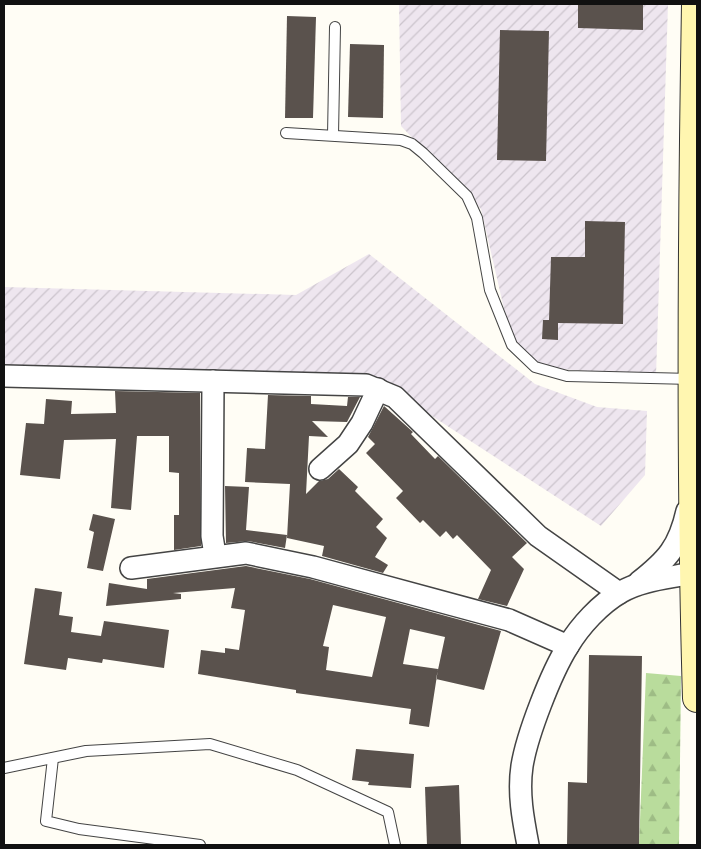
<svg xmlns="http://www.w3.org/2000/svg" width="701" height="849" viewBox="0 0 701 849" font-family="Merriweather,serif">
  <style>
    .industrial { fill: url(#industrial-furrows) }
    .forest { fill: url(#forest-firs) }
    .building { fill: #5a524d; fill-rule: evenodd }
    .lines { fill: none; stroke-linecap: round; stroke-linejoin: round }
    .lane-casing { stroke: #444; stroke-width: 12 }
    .street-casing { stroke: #444; stroke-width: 24 }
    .secondary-casing { stroke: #333; stroke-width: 30 }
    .lane { stroke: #fff; stroke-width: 10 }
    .street { stroke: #fff; stroke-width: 21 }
    .secondary { stroke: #fff6b0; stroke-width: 28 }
  </style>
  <defs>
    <pattern id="industrial-furrows" width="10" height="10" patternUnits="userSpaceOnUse" patternTransform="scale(1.25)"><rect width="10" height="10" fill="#eee6ef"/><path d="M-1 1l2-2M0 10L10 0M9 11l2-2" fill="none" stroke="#cbc4cc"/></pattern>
    <pattern id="forest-firs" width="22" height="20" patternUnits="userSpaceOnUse" patternTransform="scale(1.25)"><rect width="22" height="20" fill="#b9dc9c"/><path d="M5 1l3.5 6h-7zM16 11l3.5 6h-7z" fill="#9ebc85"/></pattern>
  </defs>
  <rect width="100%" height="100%" fill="#fffdf5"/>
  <!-- industrial -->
  <g class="industrial">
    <path d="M 399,4 L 668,4 L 656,376 L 545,368 L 511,339 L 481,209 L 401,126 Z"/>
    <path d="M 369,254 L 535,384 L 597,407 L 647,411 L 645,475 L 601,526 L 369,375 L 4,366 L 4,287 L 296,295 Z"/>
  </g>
  <!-- forest -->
  <path class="forest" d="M 646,673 L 681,676 L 679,845 L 639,845 Z"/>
  <!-- building -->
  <g class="building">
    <path d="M 578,4 L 643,4 L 643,30 L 578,28 Z"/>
    <path d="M 287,16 L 316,17 L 313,118 L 285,118 Z"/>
    <path d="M 500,30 L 549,31 L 546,161 L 497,160 Z"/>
    <path d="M 350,44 L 384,45 L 383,118 L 348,117 Z"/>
    <path d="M 585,221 L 625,222 L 623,324 L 558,323 L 558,340 L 542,339 L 543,320 L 549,320 L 551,257 L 585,257 Z"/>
    <path d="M 115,391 L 200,393 L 201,546 L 174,550 L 174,515 L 179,515 L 179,473 L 169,472 L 169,436 L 137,436 L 131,510 L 111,508 L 116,439 L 64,440 L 60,479 L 20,475 L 26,423 L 44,424 L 46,399 L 72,401 L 71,414 L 116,413 Z"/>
    <path d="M 268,395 L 311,396 L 311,404 L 347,406 L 348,397 L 360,397 L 347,422 L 312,421 L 328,437 L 309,436 L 306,494 L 319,481 L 328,479 L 339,469 L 358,487 L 355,491 L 383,519 L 376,527 L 387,538 L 375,557 L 388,565 L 383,573 L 322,556 L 324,546 L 287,538 L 290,484 L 245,482 L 247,448 L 265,449 Z"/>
    <path d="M 384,406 L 413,432 L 411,434 L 435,459 L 438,456 L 527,543 L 512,557 L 524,569 L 507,606 L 478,599 L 491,570 L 457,535 L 453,539 L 446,531 L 440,537 L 423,520 L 420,523 L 396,498 L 403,491 L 366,453 L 375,444 L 368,437 Z"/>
    <path d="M 225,486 L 249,487 L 246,530 L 287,535 L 285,548 L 248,541 L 226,543 Z"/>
    <path d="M 93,514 L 115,519 L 103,571 L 87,568 L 94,532 L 89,530 Z"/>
    <path d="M 246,566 L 310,579 L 501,631 L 484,690 L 436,679 L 445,637 L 410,629 L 403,664 L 438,669 L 429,727 L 409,724 L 411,709 L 296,693 L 296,690 L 198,674 L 201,650 L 225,653 L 225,648 L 239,650 L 245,610 L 231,608 L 235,588 L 173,593 L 181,594 L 181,599 L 106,606 L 109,583 L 147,589 L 147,579 ZM 333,605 L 386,617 L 372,677 L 326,670 L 329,647 L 323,646 Z"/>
    <path d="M 35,588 L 62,592 L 59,615 L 73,617 L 71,632 L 101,636 L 104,621 L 169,630 L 164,668 L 103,659 L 102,663 L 68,658 L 66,670 L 24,664 Z"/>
    <path d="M 589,655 L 642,656 L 639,845 L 567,845 L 568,782 L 587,783 Z"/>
    <path d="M 356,749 L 414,754 L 411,788 L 368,785 L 369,782 L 352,780 Z"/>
    <path d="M 459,785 L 461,845 L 427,845 L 425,787 Z"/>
  </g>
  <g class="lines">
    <!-- lane casing -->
    <g class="lane-casing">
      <g id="lane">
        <path d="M 286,133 L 401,140 L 412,144 L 423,153 L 467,196 L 477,218 L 490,290 L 512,345 L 535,367 L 567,376 L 692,379"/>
        <path d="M 333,135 L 335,27"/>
        <path d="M 53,758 L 46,821 L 79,829 L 200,845"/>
        <path d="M 4,768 L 86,751 L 210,744 L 297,770 L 388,812 L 395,845"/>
      </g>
    </g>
    <!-- street casing -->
    <g class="street-casing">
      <g id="street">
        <path d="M 4,376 L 366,385 L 395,397 L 538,536 L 619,593"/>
        <path d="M 213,381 L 212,536 L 215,555"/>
        <path d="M 320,469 L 348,444 L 362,423 L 378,389"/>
        <path d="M 131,568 L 246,553 L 313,567 L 509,620 L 568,646"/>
        <path d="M 639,582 C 667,560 679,547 687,511"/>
        <path d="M 528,845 C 523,819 518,793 522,766 C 527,735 551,673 568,646 C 580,626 600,604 621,592 C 643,579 672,578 697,572"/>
      </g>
    </g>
    <!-- secondary casing -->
    <g class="secondary-casing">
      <path id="secondary" d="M 696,4 C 692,235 690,467 697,698"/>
    </g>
    <!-- lane -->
    <use href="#lane" class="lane"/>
    <!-- street -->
    <use href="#street" class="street"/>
    <!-- secondary -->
    <use href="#secondary" class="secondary"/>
  </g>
  <!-- border -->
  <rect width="701" height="849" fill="none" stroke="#111111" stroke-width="10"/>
</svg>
